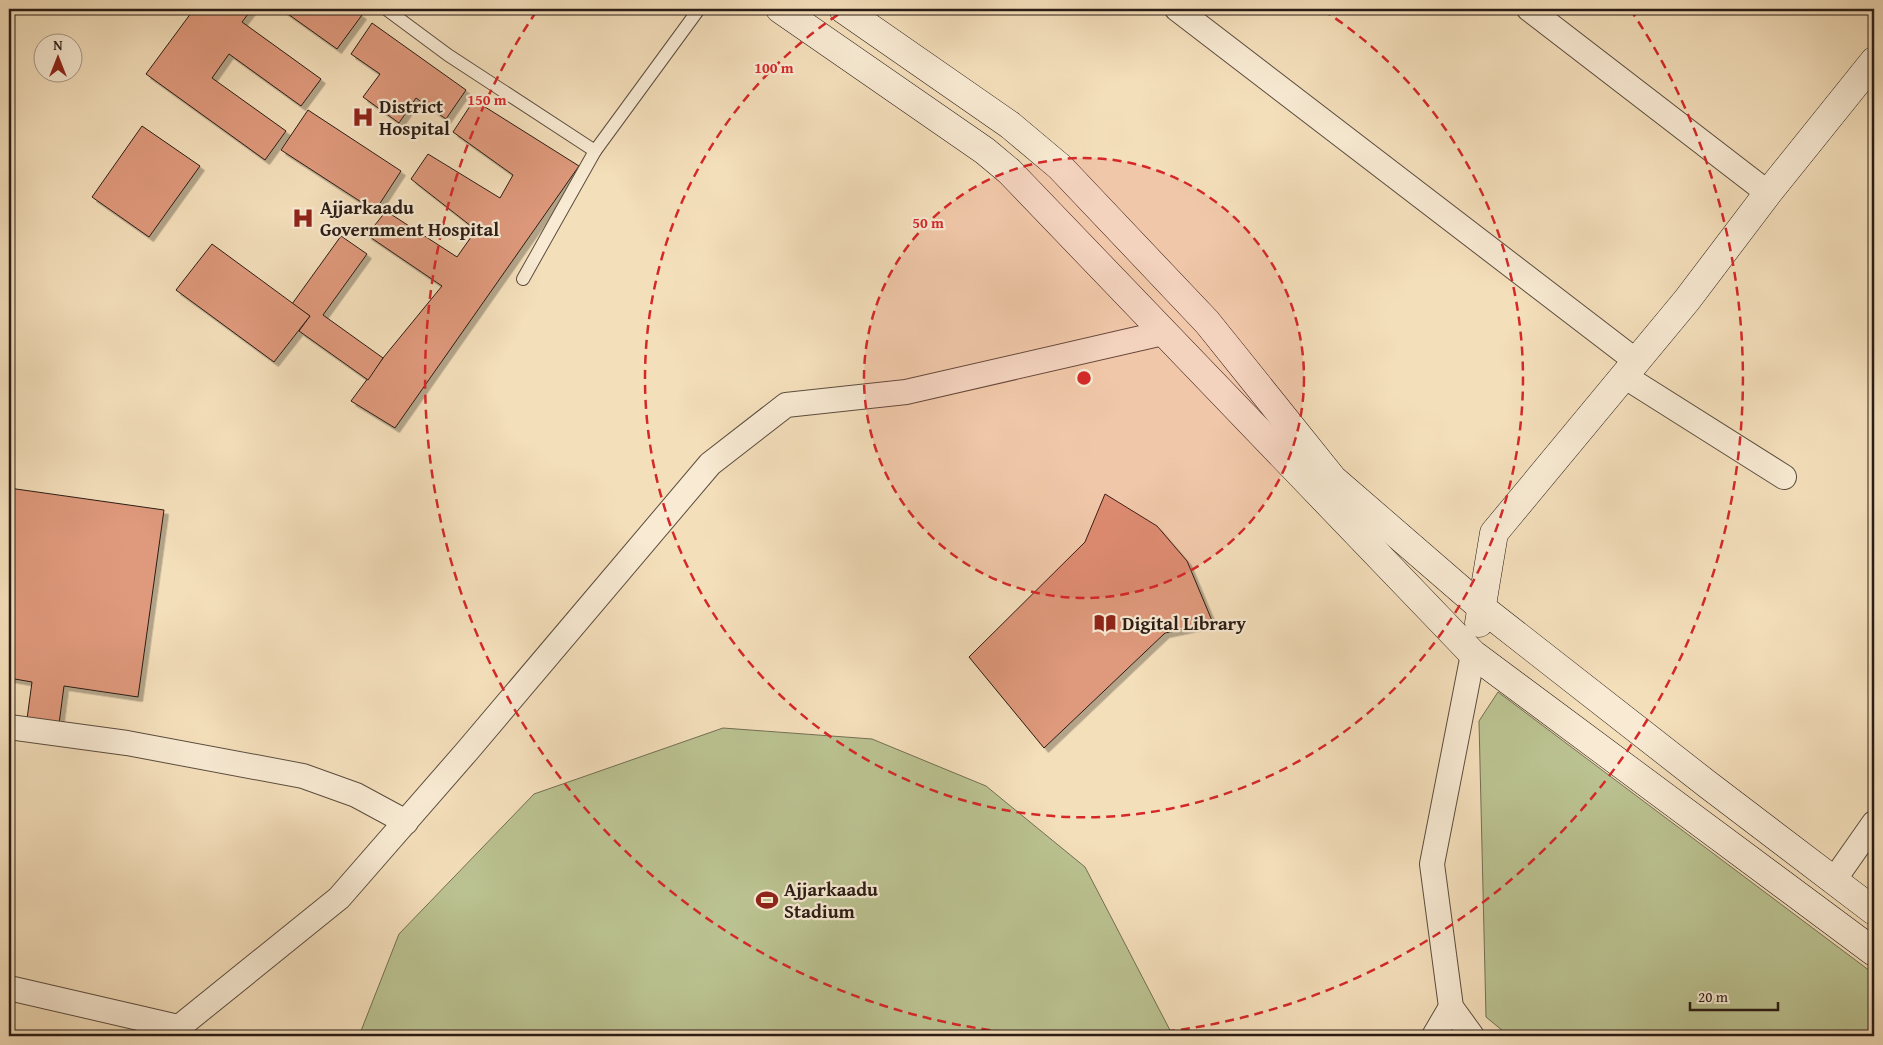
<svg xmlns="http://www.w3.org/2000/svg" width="1883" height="1045" viewBox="0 0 1883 1045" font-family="'Gentium Book Plus',serif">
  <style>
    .green { fill: #bbc291; stroke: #726f53 }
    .building { fill: #df997b; stroke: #2a1c15; filter: url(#shadow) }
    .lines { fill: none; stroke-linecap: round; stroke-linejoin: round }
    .lane-casing { stroke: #5c4d3e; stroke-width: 14 }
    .street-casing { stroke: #5c4d3e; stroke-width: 26 }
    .secondary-casing { stroke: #2a1c15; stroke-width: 29 }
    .lane { stroke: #f8ead3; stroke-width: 12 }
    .street { stroke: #f8ead3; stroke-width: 24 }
    .secondary { stroke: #f8ead3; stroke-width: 28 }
    .ring { fill: none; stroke: #d62828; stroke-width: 2.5; stroke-dasharray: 9 6 }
    .labels { text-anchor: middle; stroke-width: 4.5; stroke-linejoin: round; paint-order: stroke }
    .poi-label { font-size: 19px; font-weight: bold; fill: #2a1c15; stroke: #f8ead3; text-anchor: start }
    .centre { fill: #d62828; stroke: #f8ead3; stroke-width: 2.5 }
    .ring-label { font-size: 15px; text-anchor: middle; font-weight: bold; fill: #d62828; stroke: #f8ead3; stroke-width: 4.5; stroke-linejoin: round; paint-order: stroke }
  </style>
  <defs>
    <filter id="shadow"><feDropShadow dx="4.5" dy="4.5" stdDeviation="0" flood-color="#0004"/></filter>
  </defs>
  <rect width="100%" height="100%" fill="#f4dfbb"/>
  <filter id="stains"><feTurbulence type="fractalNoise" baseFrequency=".004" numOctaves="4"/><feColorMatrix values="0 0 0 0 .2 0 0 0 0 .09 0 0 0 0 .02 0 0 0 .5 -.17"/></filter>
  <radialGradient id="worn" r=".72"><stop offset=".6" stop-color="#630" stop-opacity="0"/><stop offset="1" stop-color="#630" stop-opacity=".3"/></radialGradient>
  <!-- green -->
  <g class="green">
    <path d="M 1498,692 L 1874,974 L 1874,1036 L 1509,1036 L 1486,1017 L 1479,721 Z"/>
    <path d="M 723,728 L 872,739 L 986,786 L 1085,867 L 1173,1036 L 359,1036 L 399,934 L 534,794 Z"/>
  </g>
  <!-- building -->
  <g class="building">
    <path d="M 194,9 L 252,9 L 242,22 L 321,79 L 301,106 L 229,54 L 212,78 L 286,131 L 265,160 L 146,74 Z"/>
    <path d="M 281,9 L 354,9 L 362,15 L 337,49 Z"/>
    <path d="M 372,23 L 466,90 L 446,119 L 416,98 L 399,123 L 363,97 L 380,74 L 351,54 Z"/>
    <path d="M 474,100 L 579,166 L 395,428 L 351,401 L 383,358 L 442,286 L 367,235 L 386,211 L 457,257 L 476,230 L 411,179 L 428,154 L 500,198 L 513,175 L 453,132 Z"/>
    <path d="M 308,110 L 401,171 L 375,211 L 281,150 Z"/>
    <path d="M 142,126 L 200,166 L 149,237 L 92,197 Z"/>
    <path d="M 341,236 L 367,254 L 323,315 L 383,358 L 368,380 L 299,331 L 310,316 L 292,304 Z"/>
    <path d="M 212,244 L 310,316 L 274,362 L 176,290 Z"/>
    <path d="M 9,488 L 164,510 L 138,697 L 64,686 L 59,724 L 27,719 L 32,682 L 9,678 Z"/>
    <path d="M 1105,494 L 1157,526 L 1187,561 L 1213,623 L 1165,633 L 1044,748 L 969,657 L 1085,542 Z"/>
  </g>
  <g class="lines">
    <!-- lane casing -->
    <g class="lane-casing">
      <g id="lane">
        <path d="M 386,9 L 448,55 L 595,151 L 699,9"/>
        <path d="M 523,279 L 595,151"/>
      </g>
    </g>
    <!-- street casing -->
    <g class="street-casing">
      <g id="street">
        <path d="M 1177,9 L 1636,361"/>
        <path d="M 1529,9 L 1768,193"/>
        <path d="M 1624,376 L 1784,477"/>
        <path d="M 9,727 L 127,743 L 303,776 L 356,795 L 406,822"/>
        <path d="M 1834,880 L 1874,823"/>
        <path d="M 9,988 L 178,1027"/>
        <path d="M 168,1036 L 339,898 L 468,750 L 710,464 L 786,405 L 906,392 L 1163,333"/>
        <path d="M 1434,1036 L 1451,1007"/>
        <path d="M 1472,1036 L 1451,1007 L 1432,864 L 1473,654"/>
      </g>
    </g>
    <!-- secondary casing -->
    <g class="secondary-casing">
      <g id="secondary">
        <path d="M 780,9 L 985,151 L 1009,171 L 1473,654 L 1874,952"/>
        <path d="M 843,9 L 1010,125 L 1060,167 L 1207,322 L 1333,479 L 1482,608 L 1707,784 L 1874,911"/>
        <path d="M 1479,623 L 1494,533 L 1687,300 L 1768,193 L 1874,61"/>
      </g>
    </g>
    <!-- lane -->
    <use href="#lane" class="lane"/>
    <!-- street -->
    <use href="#street" class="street"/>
    <!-- secondary -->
    <use href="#secondary" class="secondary"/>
  </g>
  <!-- distance rings -->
  <circle cx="1084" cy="378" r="220" fill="#d62828" fill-opacity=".12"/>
  <g class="ring">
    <circle cx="1084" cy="378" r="220"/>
    <path d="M1323 10A439 439 0 1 1 845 10"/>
    <path d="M1050 1036A659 659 0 0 1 538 9M1630 9A659 659 0 0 1 1118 1036"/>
  </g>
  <!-- icons -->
  <defs>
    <g id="hospital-bare" transform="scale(1.725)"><path d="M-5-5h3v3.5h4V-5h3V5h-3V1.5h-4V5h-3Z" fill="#8f2418" stroke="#f8ead3" stroke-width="2.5" paint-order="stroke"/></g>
    <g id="library-bare" transform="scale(1.725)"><path d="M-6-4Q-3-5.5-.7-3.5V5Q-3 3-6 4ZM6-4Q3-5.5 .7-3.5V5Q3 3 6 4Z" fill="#8f2418" stroke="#f8ead3" stroke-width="2.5" paint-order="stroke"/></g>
    <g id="stadium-bare" transform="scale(1.725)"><path d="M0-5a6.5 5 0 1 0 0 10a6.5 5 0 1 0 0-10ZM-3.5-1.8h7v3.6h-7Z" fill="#8f2418" stroke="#f8ead3" stroke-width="2.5" paint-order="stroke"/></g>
  </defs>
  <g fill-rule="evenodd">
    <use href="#hospital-bare" x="363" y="117"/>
    <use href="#hospital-bare" x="303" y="218"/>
    <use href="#library-bare" x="1105" y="623"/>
    <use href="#stadium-bare" x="767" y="900"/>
  </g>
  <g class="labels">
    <!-- poi labels -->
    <g class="poi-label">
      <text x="379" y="113">District<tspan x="379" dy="22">Hospital</tspan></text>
      <text x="320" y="214">Ajjarkaadu<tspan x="320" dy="22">Government Hospital</tspan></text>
      <text x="1122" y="630">Digital Library</text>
      <text x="784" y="896">Ajjarkaadu<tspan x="784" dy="22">Stadium</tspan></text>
    </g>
  </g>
  <circle cx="1084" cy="378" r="8" class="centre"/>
  <g class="ring-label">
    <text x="774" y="73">100 m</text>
    <text x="487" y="105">150 m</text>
    <text x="928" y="228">50 m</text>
  </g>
  <!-- margin -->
  <rect width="1883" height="1045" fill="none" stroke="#f4dfbb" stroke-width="30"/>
  <rect x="10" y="10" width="1863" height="1025" fill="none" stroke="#2a1c15" stroke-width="2.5"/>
  <rect x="15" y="15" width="1853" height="1015" fill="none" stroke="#2a1c15"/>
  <!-- north arrow -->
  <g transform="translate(58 58)"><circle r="24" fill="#f8ead3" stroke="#a69887"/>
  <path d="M0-4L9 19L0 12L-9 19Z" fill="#8f2418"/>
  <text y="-8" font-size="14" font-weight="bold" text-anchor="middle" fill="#2a1c15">N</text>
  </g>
  <!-- scale -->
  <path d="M1690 1002v8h88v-8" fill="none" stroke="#2a1c15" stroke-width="2.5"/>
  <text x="1698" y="1002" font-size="15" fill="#2a1c15" stroke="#f8ead3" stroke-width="4" paint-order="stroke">20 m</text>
  <rect width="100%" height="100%" filter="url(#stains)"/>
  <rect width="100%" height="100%" fill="url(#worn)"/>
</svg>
